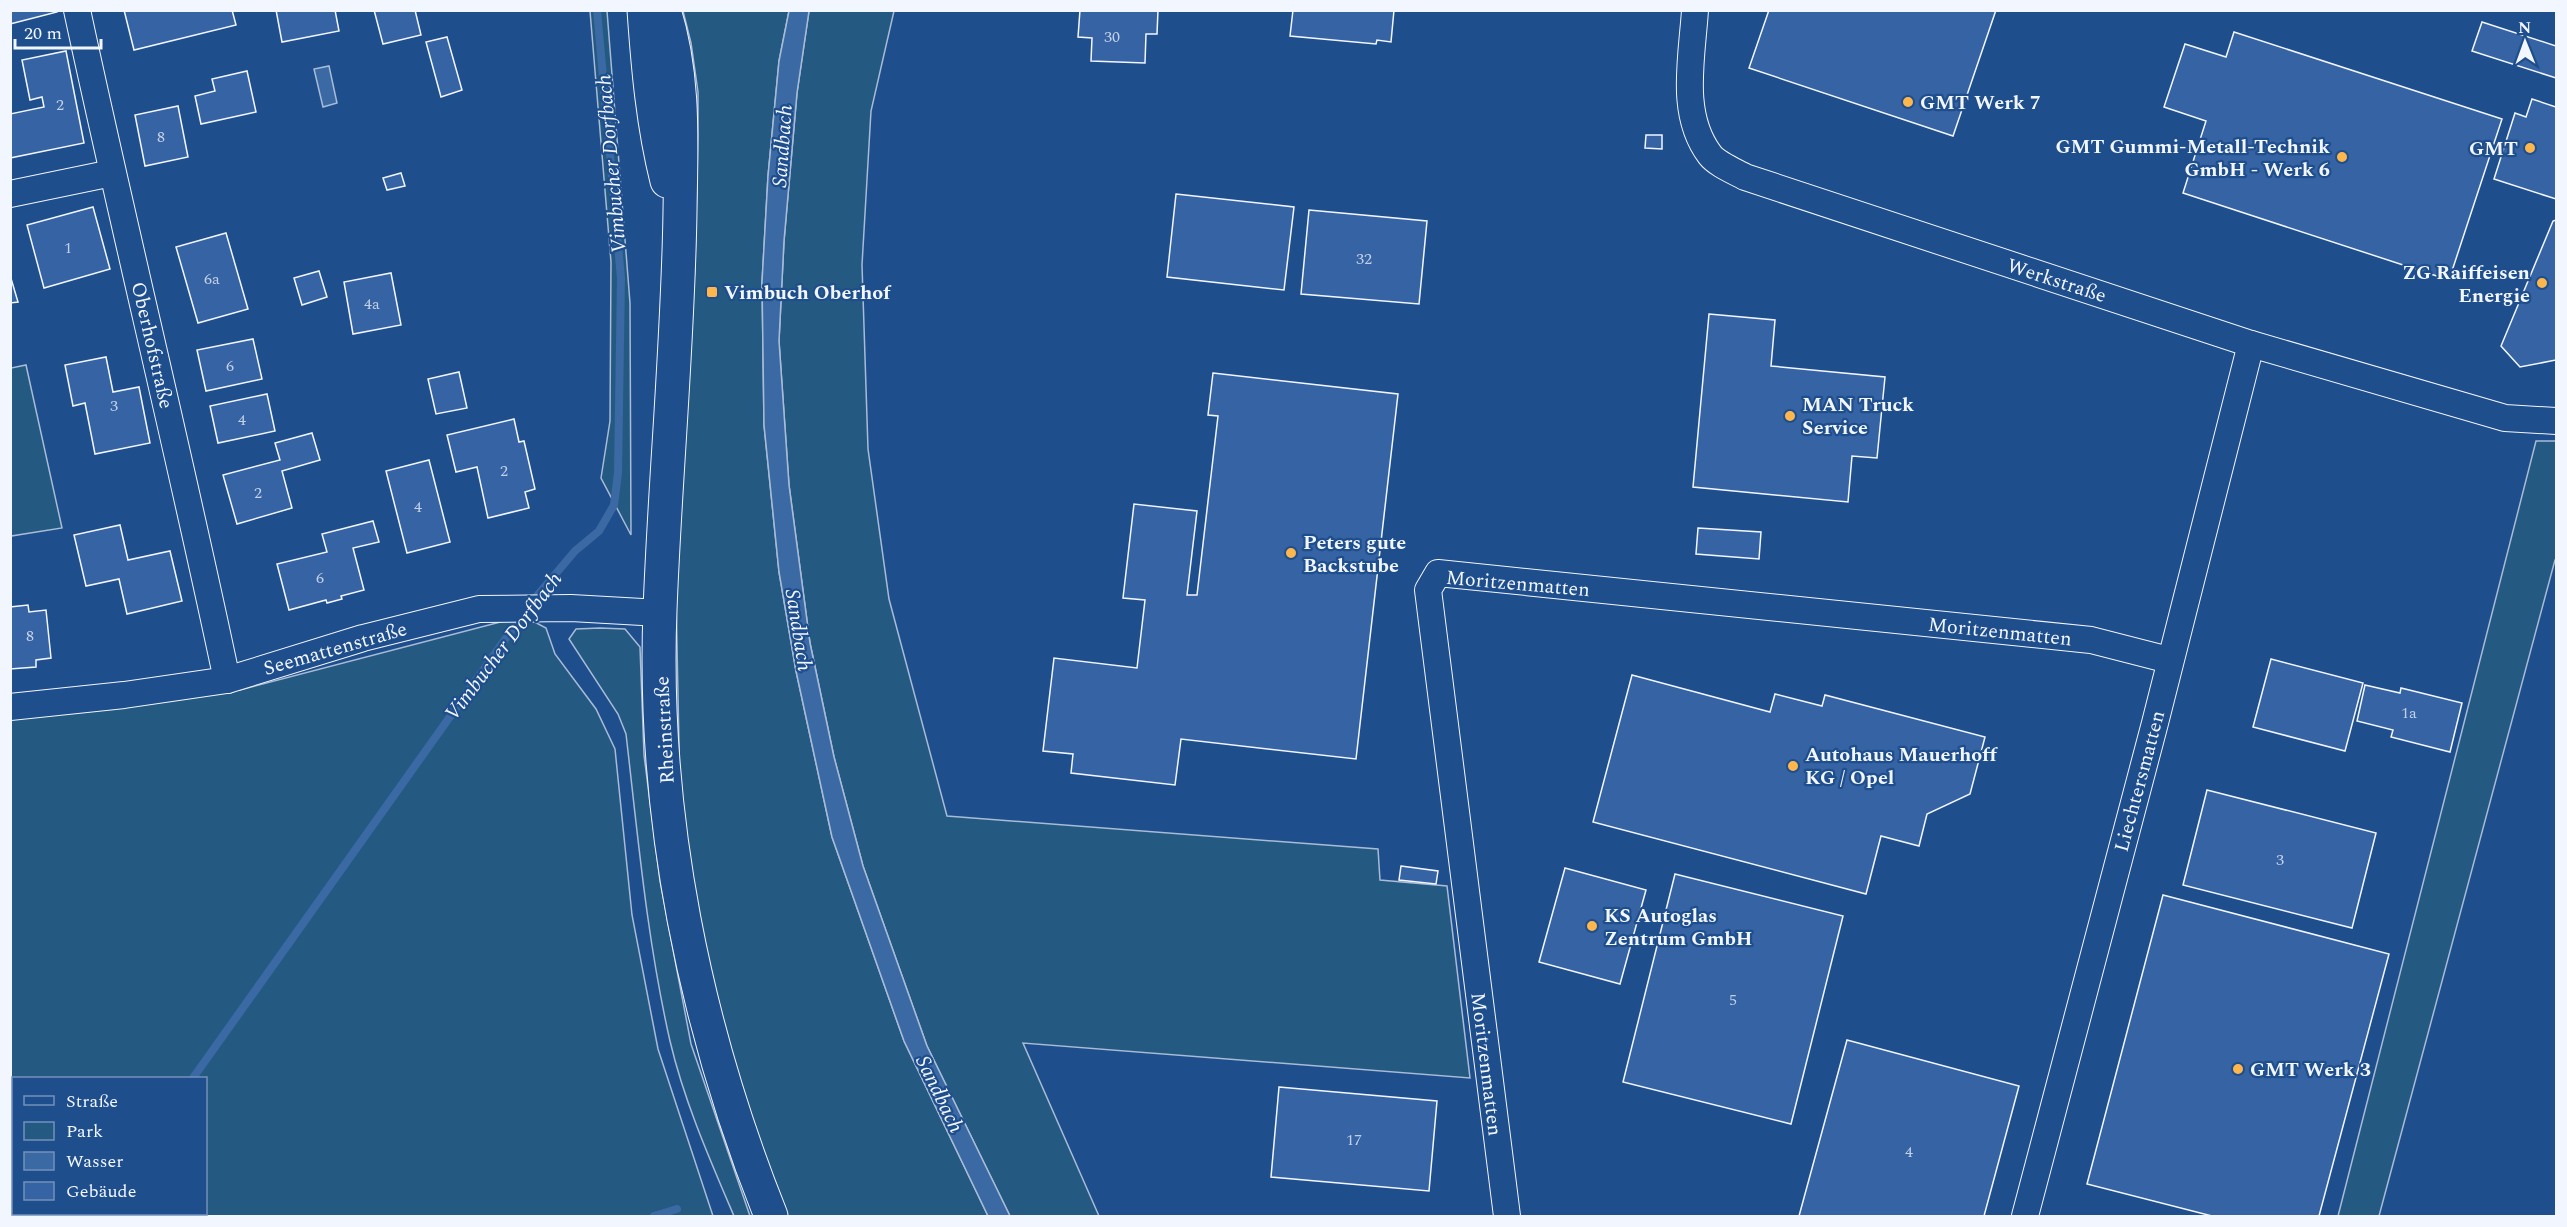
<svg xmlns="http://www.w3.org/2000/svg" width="2567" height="1227" viewBox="0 0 2567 1227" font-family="Spectral,serif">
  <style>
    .green { fill: #245a82; stroke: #a8bbd7; stroke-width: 1.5; fill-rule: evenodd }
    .water { fill: #3b69a3; stroke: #a8bbd7; stroke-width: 1.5 }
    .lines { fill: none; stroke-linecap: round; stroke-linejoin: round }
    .stream { stroke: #3b69a3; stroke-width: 8 }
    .building { fill: #3563a3; stroke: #f2f6ff; stroke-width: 1.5 }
    .street-casing { stroke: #f2f6ff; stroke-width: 28 }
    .secondary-casing { stroke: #f2f6ff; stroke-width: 35 }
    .street { stroke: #1f4e8c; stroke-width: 26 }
    .secondary { stroke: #1f4e8c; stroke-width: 33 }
    .poi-dot { fill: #ffb74d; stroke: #1f4e8c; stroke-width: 2 }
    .labels { text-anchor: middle; stroke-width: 4.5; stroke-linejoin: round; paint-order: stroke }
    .number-label { font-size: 16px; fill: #c3d1e8 }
    .poi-label { font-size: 20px; font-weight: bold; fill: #f2f6ff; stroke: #1f4e8c; text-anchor: start }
    .street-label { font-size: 20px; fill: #f2f6ff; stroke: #1f4e8c }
    .water-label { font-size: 21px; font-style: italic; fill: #f2f6ff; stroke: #1f4e8c }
  </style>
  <rect width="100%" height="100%" fill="#1f4e8c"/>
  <!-- green -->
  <g class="green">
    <path d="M 590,11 L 607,11 L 630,303 L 631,535 L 601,478 L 610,421 L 611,262 Z"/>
    <path d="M 683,11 L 789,11 L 779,61 L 768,176 L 762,282 L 764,425 L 779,572 L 796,671 L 832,837 L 904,1041 L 988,1216 L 788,1216 L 758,1145 L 728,1056 L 695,897 L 680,794 L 676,596 L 695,264 L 698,137 L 698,92 L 691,43 Z"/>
    <path d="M 809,11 L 894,11 L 871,111 L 862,265 L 868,449 L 889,599 L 947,816 L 1378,849 L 1380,880 L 1447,886 L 1470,1078 L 1023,1043 L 1099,1216 L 1010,1216 L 927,1046 L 863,866 L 834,757 L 810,643 L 789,485 L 779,341 L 784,241 L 797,93 Z"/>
    <path d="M 26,365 L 62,528 L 11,536 L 11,368 Z"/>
    <path d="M 2536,441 L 2556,441 L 2556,560 L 2555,560 L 2379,1216 L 2338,1216 Z"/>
    <path d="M 527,618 L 546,628 L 555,654 L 596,709 L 615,749 L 632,915 L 658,1049 L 713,1216 L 11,1216 L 11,714 L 240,690 L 508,620 ZM 14,1078 L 206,1078 L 206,1214 L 14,1214 Z"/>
    <path d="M 600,628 L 625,629 L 640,647 L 644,755 L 660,881 L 691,1044 L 750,1216 L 734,1216 C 710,1160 684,1101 670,1041 C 647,940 638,837 626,734 L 618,714 L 569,639 L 576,629 Z"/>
  </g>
  <!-- water -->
  <g class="water">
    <path d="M 789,11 L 809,11 L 797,93 L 784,241 L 779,341 L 789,485 L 810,643 L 834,757 L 863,866 L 927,1046 L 1010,1216 L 988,1216 L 904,1041 L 832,837 L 796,671 L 779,572 L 764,425 L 762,282 L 768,176 L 779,61 Z"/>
    <path d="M 329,66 L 337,103 L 323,107 L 314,69 Z"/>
  </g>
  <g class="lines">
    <!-- stream -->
    <g class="stream">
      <path d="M 530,604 L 575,551 L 599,531 L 614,505 L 618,473 L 621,278 L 597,10"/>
      <path d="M 193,1078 L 523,614"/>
      <path d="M 96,1216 L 98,1214"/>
      <path d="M 654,1216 L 677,1209"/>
    </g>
  </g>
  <!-- building -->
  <g class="building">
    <path d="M 10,10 L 57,10 L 57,12 L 10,24 Z"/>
    <path d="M 124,10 L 232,10 L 236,25 L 134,50 Z"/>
    <path d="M 276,10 L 335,10 L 339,31 L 282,42 Z"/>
    <path d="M 374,10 L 415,10 L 421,35 L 383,44 Z"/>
    <path d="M 1080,10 L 1158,10 L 1157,34 L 1146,34 L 1145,63 L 1091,61 L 1092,38 L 1078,37 Z"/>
    <path d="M 1293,10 L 1394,10 L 1391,42 L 1377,40 L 1376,44 L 1290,36 Z"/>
    <path d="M 1769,10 L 1996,10 L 1953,136 L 1749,68 Z"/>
    <path d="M 2482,22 L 2556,46 L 2556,78 L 2472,51 Z"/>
    <path d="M 2234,32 L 2502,119 L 2449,280 L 2183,193 L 2206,121 L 2164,107 L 2185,44 L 2226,57 Z"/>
    <path d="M 447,37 L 462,90 L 441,97 L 426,42 Z"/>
    <path d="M 66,51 L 84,143 L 10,158 L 10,114 L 44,107 L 42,97 L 30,100 L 22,60 Z"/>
    <path d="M 247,71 L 256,112 L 201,124 L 195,96 L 215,91 L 212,79 Z"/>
    <path d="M 2532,99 L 2556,107 L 2556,199 L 2494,179 L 2515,113 L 2526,117 Z"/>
    <path d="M 178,106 L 188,157 L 145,166 L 135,115 Z"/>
    <path d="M 1646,135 L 1662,135 L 1662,149 L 1645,148 Z"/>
    <path d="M 401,173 L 405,186 L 387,190 L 383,178 Z"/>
    <path d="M 1176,194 L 1294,207 L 1284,290 L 1167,277 Z"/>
    <path d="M 93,207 L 110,269 L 44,288 L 27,225 Z"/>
    <path d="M 1309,210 L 1427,221 L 1419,304 L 1301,294 Z"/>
    <path d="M 2556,220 L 2556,360 L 2520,367 L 2501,346 L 2553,221 Z"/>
    <path d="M 226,233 L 248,309 L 198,323 L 176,247 Z"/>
    <path d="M 319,271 L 327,297 L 302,305 L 294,278 Z"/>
    <path d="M 391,273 L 401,325 L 353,334 L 344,282 Z"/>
    <path d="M 10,275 L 18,302 L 10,303 Z"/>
    <path d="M 1709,314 L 1775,320 L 1771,366 L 1885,377 L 1877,458 L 1852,456 L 1848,502 L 1693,487 Z"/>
    <path d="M 253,339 L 262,379 L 206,391 L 197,350 Z"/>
    <path d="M 106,357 L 113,392 L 139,387 L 150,443 L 95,454 L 85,403 L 73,406 L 65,365 Z"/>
    <path d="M 459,372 L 467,408 L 436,414 L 428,379 Z"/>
    <path d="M 1213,373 L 1398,394 L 1356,759 L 1181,739 L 1175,785 L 1071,773 L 1073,754 L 1043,751 L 1054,658 L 1137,668 L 1145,600 L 1123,598 L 1134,504 L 1197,511 L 1187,595 L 1197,595 L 1218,416 L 1208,415 Z"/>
    <path d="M 267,394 L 275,431 L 218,443 L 210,406 Z"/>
    <path d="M 514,419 L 519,442 L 524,441 L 535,489 L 525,492 L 529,508 L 488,518 L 477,467 L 456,472 L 447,435 Z"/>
    <path d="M 312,433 L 320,460 L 282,471 L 292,508 L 237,524 L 223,475 L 280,460 L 275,443 Z"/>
    <path d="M 429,460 L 450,542 L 407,553 L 386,471 Z"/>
    <path d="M 373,521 L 379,542 L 353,548 L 364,590 L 341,596 L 342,599 L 327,603 L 326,600 L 289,610 L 277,564 L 327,552 L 322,534 Z"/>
    <path d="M 120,525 L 128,560 L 170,551 L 182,601 L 127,614 L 119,579 L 86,586 L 74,535 Z"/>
    <path d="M 1698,528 L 1761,532 L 1759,559 L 1696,554 Z"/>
    <path d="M 28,605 L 29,612 L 46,610 L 51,658 L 36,660 L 36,667 L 10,669 L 10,607 Z"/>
    <path d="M 2271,659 L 2363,683 L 2345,751 L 2253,727 Z"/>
    <path d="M 1632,675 L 1770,712 L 1775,694 L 1822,706 L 1825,695 L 1985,737 L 1970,794 L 1927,814 L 1919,846 L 1881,836 L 1866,894 L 1593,822 Z"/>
    <path d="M 2365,685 L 2400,693 L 2401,688 L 2462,703 L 2450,752 L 2391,737 L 2393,730 L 2357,721 Z"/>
    <path d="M 2207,790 L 2376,833 L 2352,928 L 2183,885 Z"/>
    <path d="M 1401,866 L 1438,871 L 1436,884 L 1399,880 Z"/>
    <path d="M 1565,868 L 1646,890 L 1620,984 L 1539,962 Z"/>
    <path d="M 1675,874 L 1843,916 L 1791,1124 L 1623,1082 Z"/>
    <path d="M 2163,895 L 2389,954 L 2319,1216 L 2212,1216 L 2087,1184 Z"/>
    <path d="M 1847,1040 L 2019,1086 L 1984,1216 L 1799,1216 Z"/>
    <path d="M 1279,1087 L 1437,1101 L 1429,1191 L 1271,1177 Z"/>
  </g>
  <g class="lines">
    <!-- street casing -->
    <g class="street-casing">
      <g id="street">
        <path d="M 77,10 C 125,234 180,456 227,680"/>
        <path d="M 1695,10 C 1692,58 1679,114 1710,155 C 1717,164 1734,171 1745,177 L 2251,344 L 2505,418 L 2556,421"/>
        <path d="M 10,194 L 112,173"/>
        <path d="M 10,707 L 124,695 L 227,680 L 363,638 L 479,609 L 571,608 L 660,613"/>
        <path d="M 1507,1216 L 1428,590 L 1438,573 L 2091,640 L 2169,660"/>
        <path d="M 2025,1216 L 2155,723 L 2251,344"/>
      </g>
    </g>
    <!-- secondary casing -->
    <g class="secondary-casing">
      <g id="secondary">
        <path d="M 644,10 C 648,68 653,125 667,181"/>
        <path d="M 664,10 C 685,77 681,142 680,211 C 678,345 665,477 660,610 C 652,816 695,1026 771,1216"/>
      </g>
    </g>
    <!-- street -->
    <use href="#street" class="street"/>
    <!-- secondary -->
    <use href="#secondary" class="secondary"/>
  </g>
  <!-- markers -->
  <g class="poi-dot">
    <circle cx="1908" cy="102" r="6"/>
    <circle cx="2530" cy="148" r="6"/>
    <circle cx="2342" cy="157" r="6"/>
    <circle cx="2542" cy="283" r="6"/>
    <rect x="706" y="286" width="12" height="12" rx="3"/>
    <circle cx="1790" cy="416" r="6"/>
    <circle cx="1291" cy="553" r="6"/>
    <circle cx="1793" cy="766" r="6"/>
    <circle cx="1592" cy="926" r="6"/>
    <circle cx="2238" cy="1069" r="6"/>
  </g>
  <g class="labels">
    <!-- number labels -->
    <g class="number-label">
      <text x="1112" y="42">30</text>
      <text x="60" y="110">2</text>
      <text x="161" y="142">8</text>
      <text x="68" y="253">1</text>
      <text x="1364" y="264">32</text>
      <text x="212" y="284">6a</text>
      <text x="372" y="309">4a</text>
      <text x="230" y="371">6</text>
      <text x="114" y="411">3</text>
      <text x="242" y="425">4</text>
      <text x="504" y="476">2</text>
      <text x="258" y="498">2</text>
      <text x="418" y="512">4</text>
      <text x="320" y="583">6</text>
      <text x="30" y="641">8</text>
      <text x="2409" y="718">1a</text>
      <text x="2280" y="865">3</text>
      <text x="1733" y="1005">5</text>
      <text x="1354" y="1145">17</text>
      <text x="1909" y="1157">4</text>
    </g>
    <!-- poi labels -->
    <g class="poi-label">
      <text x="1920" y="109">GMT Werk 7</text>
      <text x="2330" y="153" text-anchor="end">GMT Gummi-Metall-Technik<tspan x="2330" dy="23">GmbH - Werk 6</tspan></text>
      <text x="2518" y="155" text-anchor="end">GMT</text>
      <text x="2530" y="279" text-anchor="end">ZG Raiffeisen<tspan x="2530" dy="23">Energie</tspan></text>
      <text x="724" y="299">Vimbuch Oberhof</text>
      <text x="1802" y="411">MAN Truck<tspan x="1802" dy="23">Service</tspan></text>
      <text x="1303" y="549">Peters gute<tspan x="1303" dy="23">Backstube</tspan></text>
      <text x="1805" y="761">Autohaus Mauerhoff<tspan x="1805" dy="23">KG / Opel</tspan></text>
      <text x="1604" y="922">KS Autoglas<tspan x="1604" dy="23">Zentrum GmbH</tspan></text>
      <text x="2250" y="1076">GMT Werk 3</text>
    </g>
    <!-- street labels -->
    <g class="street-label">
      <text transform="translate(2057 280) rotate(18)" y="7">Werkstraße</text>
      <text transform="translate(153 345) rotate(77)" y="7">Oberhofstraße</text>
      <text transform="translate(1518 583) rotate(5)" y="7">Moritzenmatten</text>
      <text transform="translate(2000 631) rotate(6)" y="7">Moritzenmatten</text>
      <text transform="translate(335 648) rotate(-16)" y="7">Seemattenstraße</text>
      <text transform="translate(664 730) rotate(-93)" y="7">Rheinstraße</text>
      <text transform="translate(2139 781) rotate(-75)" y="7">Liechtersmatten</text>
      <text transform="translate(1487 1064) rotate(83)" y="7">Moritzenmatten</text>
    </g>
    <!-- water labels -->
    <g class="water-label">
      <text transform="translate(782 146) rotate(-86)" y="7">Sandbach</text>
      <text transform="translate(611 164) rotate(-95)" y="7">Vimbucher Dorfbach</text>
      <text transform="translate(799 630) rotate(81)" y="7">Sandbach</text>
      <text transform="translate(503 646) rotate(-53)" y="7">Vimbucher Dorfbach</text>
      <text transform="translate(940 1094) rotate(64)" y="7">Sandbach</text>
    </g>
  </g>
  <!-- border -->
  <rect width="2567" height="1227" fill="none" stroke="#f2f6ff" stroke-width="24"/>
  <!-- legend -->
  <rect x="12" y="1077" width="195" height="138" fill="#1f4e8c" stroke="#7391ba" stroke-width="1.5"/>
  <rect x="24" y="1096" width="30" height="9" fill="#1f4e8c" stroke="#7391ba" stroke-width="1.5"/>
  <text x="66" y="1107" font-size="18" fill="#f2f6ff">Straße</text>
  <rect x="24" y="1122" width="30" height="18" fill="#245a82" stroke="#7391ba" stroke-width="1.5"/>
  <text x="66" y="1137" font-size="18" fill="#f2f6ff">Park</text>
  <rect x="24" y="1152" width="30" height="18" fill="#3b69a3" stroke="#7391ba" stroke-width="1.5"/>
  <text x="66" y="1167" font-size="18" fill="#f2f6ff">Wasser</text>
  <rect x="24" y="1182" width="30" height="18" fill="#3563a3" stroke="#7391ba" stroke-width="1.5"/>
  <text x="66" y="1197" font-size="18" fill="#f2f6ff">Gebäude</text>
  <!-- north arrow -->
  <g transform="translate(2525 42) rotate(359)" stroke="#1f4e8c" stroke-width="4.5" paint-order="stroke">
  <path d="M0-4.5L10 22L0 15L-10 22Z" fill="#f2f6ff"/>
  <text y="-9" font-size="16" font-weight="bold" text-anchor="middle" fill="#f2f6ff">N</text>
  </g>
  <!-- scale -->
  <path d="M15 39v9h86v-9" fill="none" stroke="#f2f6ff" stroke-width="3"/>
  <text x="24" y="39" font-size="18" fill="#f2f6ff" stroke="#1f4e8c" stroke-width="4.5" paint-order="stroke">20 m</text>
</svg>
